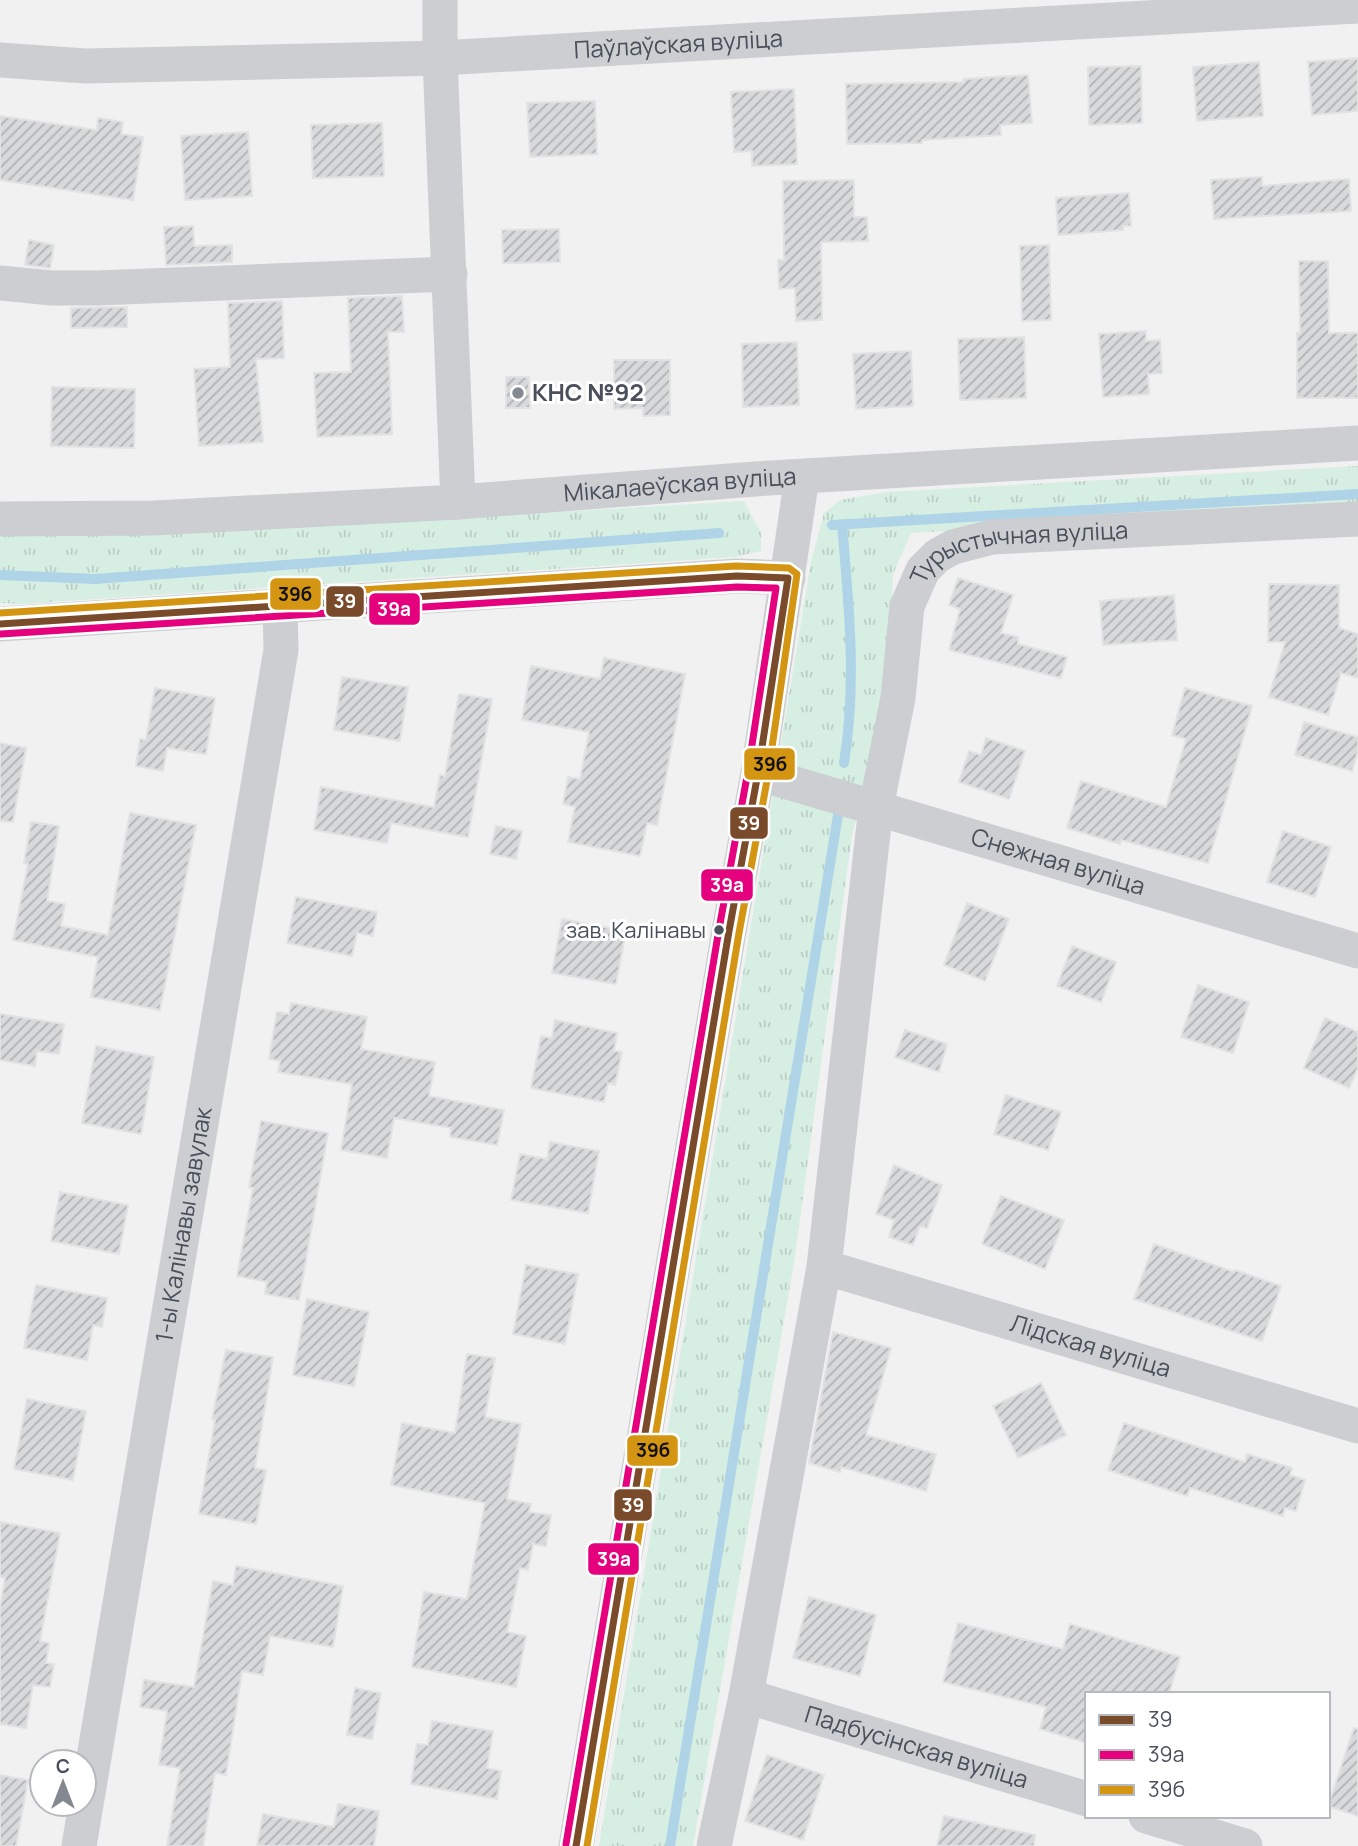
<svg xmlns="http://www.w3.org/2000/svg" width="1358" height="1846" viewBox="0 0 1358 1846" font-family="Manrope,sans-serif">
  <style>
    .grass { fill: url(#grass-tufts) }
    .lines { fill: none; stroke-linecap: round; stroke-linejoin: round }
    .stream { stroke: #afd4e8; stroke-width: 10 }
    .building { fill: url(#building-hatch); stroke: #e2e2e3; stroke-width: 2 }
    .minor { stroke: #ccced1; stroke-width: 35 }
    .bus-1-casing { stroke: #fff; stroke-width: 12 }
    .bus-2-casing { stroke: #fff; stroke-width: 12 }
    .bus-3-casing { stroke: #fff; stroke-width: 12 }
    .bus-1 { stroke: #7a4b2a; stroke-width: 7 }
    .bus-2 { stroke: #e5007d; stroke-width: 7 }
    .bus-3 { stroke: #d49512; stroke-width: 7 }
    .poi-dot { fill: #848890; stroke: #fff; stroke-width: 2.5 }
    .bus-dot { fill: #49505b; stroke: #fff; stroke-width: 2.5 }
    .labels { text-anchor: middle; stroke-width: 6; stroke-linejoin: round; paint-order: stroke }
    .bus-label { font-size: 22px; fill: #49505b; stroke: #fff; text-anchor: end }
    .street-label { font-size: 24px; fill: #49505b; stroke: #fff }
    .poi-label { font-size: 24px; font-weight: bold; fill: #49505b; stroke: #fff; text-anchor: start }
    .line-badge { stroke: #fff; stroke-width: 2.5 }
    .badge-label { font-size: 19px; text-anchor: middle; font-weight: bold; fill: #fff }
    .pale-badge-label { font-size: 19px; text-anchor: middle; font-weight: bold; fill: #111 }
  </style>
  <defs>
    <pattern id="grass-tufts" width="24" height="20" patternUnits="userSpaceOnUse" patternTransform="scale(1.75)"><rect width="24" height="20" fill="#d7eee3"/><path d="M3 7l-1-3M5 7V3M7 7l1-3M15 17l-1-3M17 17v-4M19 17l1-3" fill="none" stroke="#bacec5"/></pattern>
    <pattern id="building-hatch" width="6" height="6" patternUnits="userSpaceOnUse" patternTransform="scale(1.75)"><rect width="6" height="6" fill="#d8d9db"/><path d="M-1 1l2-2M0 6l6-6M5 7l2-2" fill="none" stroke="#b1b2b5"/></pattern>
  </defs>
  <rect width="100%" height="100%" fill="#f1f1f1"/>
  <!-- grass -->
  <g class="grass">
    <path d="M 1358,466 L 1358,507 L 911,533 L 893,574 L 888,702 L 852,835 L 794,1263 L 693,1846 L 599,1846 L 811,562 L 824,513 L 840,500 L 886,492 Z"/>
    <path d="M 744,501 L 761,533 L 761,551 L 734,557 L 20,604 L 0,603 L 0,535 L 162,535 Z"/>
  </g>
  <g class="lines">
    <!-- stream -->
    <g class="stream">
      <path d="M 832,525 L 1358,494"/>
      <path d="M 842,525 C 849,605 857,683 844,763"/>
      <path d="M 0,575 L 95,579 L 719,533"/>
      <path d="M 670,1846 L 838,815"/>
    </g>
  </g>
  <!-- building -->
  <g class="building">
    <path d="M 1358,58 L 1358,111 L 1312,115 L 1308,62 Z"/>
    <path d="M 1259,62 L 1263,116 L 1197,121 L 1193,67 Z"/>
    <path d="M 1141,66 L 1142,123 L 1089,125 L 1088,67 Z"/>
    <path d="M 1028,75 L 1032,123 L 1000,125 L 1001,135 L 922,140 L 922,143 L 847,144 L 846,84 L 964,82 L 964,79 Z"/>
    <path d="M 794,89 L 797,164 L 752,166 L 752,151 L 734,152 L 731,92 Z"/>
    <path d="M 595,101 L 597,154 L 530,157 L 527,103 Z"/>
    <path d="M 0,116 L 97,130 L 98,118 L 123,122 L 121,134 L 143,137 L 133,200 L 0,180 Z"/>
    <path d="M 382,123 L 384,176 L 313,178 L 311,125 Z"/>
    <path d="M 248,132 L 252,196 L 185,200 L 181,136 Z"/>
    <path d="M 1262,177 L 1262,186 L 1349,179 L 1351,211 L 1214,219 L 1211,180 Z"/>
    <path d="M 854,180 L 854,217 L 867,217 L 868,241 L 821,242 L 822,320 L 796,321 L 795,288 L 779,289 L 778,260 L 784,260 L 783,181 Z"/>
    <path d="M 1129,193 L 1131,226 L 1123,226 L 1123,230 L 1058,235 L 1056,198 Z"/>
    <path d="M 193,226 L 194,246 L 232,245 L 232,262 L 166,265 L 164,227 Z"/>
    <path d="M 559,229 L 560,262 L 503,263 L 502,230 Z"/>
    <path d="M 29,240 L 54,245 L 50,268 L 25,265 Z"/>
    <path d="M 1049,245 L 1051,320 L 1022,321 L 1020,246 Z"/>
    <path d="M 1299,261 L 1328,261 L 1329,333 L 1358,333 L 1358,398 L 1297,398 L 1297,333 L 1300,333 Z"/>
    <path d="M 402,296 L 404,332 L 388,332 L 392,434 L 317,437 L 314,373 L 351,372 L 348,298 Z"/>
    <path d="M 282,301 L 284,358 L 256,359 L 263,442 L 199,446 L 194,369 L 230,367 L 228,303 Z"/>
    <path d="M 127,307 L 127,327 L 71,328 L 71,308 Z"/>
    <path d="M 1146,331 L 1146,341 L 1160,340 L 1162,373 L 1148,374 L 1149,394 L 1103,397 L 1099,334 Z"/>
    <path d="M 1024,337 L 1026,398 L 960,400 L 958,339 Z"/>
    <path d="M 797,342 L 799,405 L 743,407 L 742,344 Z"/>
    <path d="M 911,351 L 913,406 L 856,409 L 853,354 Z"/>
    <path d="M 614,360 L 670,360 L 670,415 L 643,416 L 643,408 L 614,409 Z"/>
    <path d="M 506,377 L 529,377 L 530,408 L 506,408 Z"/>
    <path d="M 52,387 L 135,389 L 134,448 L 51,446 Z"/>
    <path d="M 958,578 L 1013,595 L 1001,633 L 1018,637 L 1018,644 L 1067,657 L 1061,678 L 949,650 L 960,609 L 949,605 Z"/>
    <path d="M 1269,584 L 1339,585 L 1339,628 L 1358,634 L 1358,678 L 1341,673 L 1328,715 L 1269,697 L 1285,642 L 1268,642 Z"/>
    <path d="M 1174,595 L 1177,640 L 1103,645 L 1100,601 Z"/>
    <path d="M 604,658 L 685,674 L 657,825 L 647,823 L 640,856 L 568,842 L 575,807 L 563,804 L 568,777 L 580,779 L 589,732 L 522,720 L 531,666 L 600,679 Z"/>
    <path d="M 342,677 L 408,687 L 400,741 L 334,730 Z"/>
    <path d="M 155,688 L 215,698 L 206,754 L 167,748 L 163,771 L 136,766 L 140,739 L 146,740 Z"/>
    <path d="M 1185,688 L 1252,706 L 1208,863 L 1121,840 L 1120,844 L 1067,828 L 1081,781 L 1166,807 L 1186,739 L 1172,735 Z"/>
    <path d="M 459,694 L 492,699 L 468,837 L 391,823 L 387,843 L 314,830 L 321,787 L 434,807 L 440,775 L 445,776 Z"/>
    <path d="M 1304,722 L 1358,737 L 1358,751 L 1352,771 L 1295,755 Z"/>
    <path d="M 986,738 L 1025,751 L 1009,799 L 959,782 L 969,751 L 981,755 Z"/>
    <path d="M 0,743 L 26,748 L 13,822 L 0,821 Z"/>
    <path d="M 130,813 L 196,825 L 160,1010 L 91,997 L 98,957 L 13,940 L 28,864 L 24,863 L 31,822 L 59,826 L 47,901 L 65,904 L 61,926 L 108,935 Z"/>
    <path d="M 496,826 L 522,831 L 516,859 L 490,854 Z"/>
    <path d="M 1283,831 L 1331,847 L 1315,897 L 1267,882 Z"/>
    <path d="M 296,897 L 377,912 L 373,936 L 357,933 L 352,956 L 287,943 Z"/>
    <path d="M 967,903 L 1009,919 L 985,981 L 944,965 Z"/>
    <path d="M 562,919 L 626,931 L 616,984 L 552,973 Z"/>
    <path d="M 1072,946 L 1116,962 L 1101,1002 L 1057,986 Z"/>
    <path d="M 1198,985 L 1249,1002 L 1233,1053 L 1181,1037 Z"/>
    <path d="M 291,1003 L 367,1017 L 361,1049 L 435,1062 L 429,1096 L 504,1110 L 497,1145 L 450,1137 L 451,1128 L 394,1118 L 387,1158 L 341,1150 L 352,1084 L 278,1072 L 280,1061 L 269,1059 L 277,1012 L 289,1014 Z"/>
    <path d="M 0,1014 L 64,1024 L 59,1054 L 37,1051 L 35,1066 L 0,1060 Z"/>
    <path d="M 1325,1018 L 1358,1032 L 1358,1068 L 1349,1088 L 1304,1068 Z"/>
    <path d="M 555,1020 L 617,1033 L 614,1051 L 622,1052 L 615,1085 L 608,1083 L 604,1102 L 531,1088 L 541,1036 L 552,1038 Z"/>
    <path d="M 905,1030 L 947,1044 L 939,1072 L 895,1057 Z"/>
    <path d="M 96,1046 L 154,1057 L 141,1134 L 82,1123 Z"/>
    <path d="M 1006,1095 L 1061,1112 L 1048,1150 L 994,1134 Z"/>
    <path d="M 261,1121 L 328,1133 L 299,1300 L 265,1294 L 267,1282 L 237,1276 L 253,1188 L 249,1187 Z"/>
    <path d="M 550,1142 L 599,1151 L 588,1213 L 511,1200 L 520,1154 L 547,1159 Z"/>
    <path d="M 894,1165 L 942,1185 L 927,1228 L 920,1226 L 913,1245 L 889,1237 L 894,1220 L 876,1214 Z"/>
    <path d="M 60,1192 L 128,1205 L 119,1254 L 51,1241 Z"/>
    <path d="M 1001,1196 L 1064,1220 L 1045,1269 L 982,1244 Z"/>
    <path d="M 1154,1244 L 1234,1272 L 1235,1270 L 1281,1286 L 1262,1341 L 1134,1299 Z"/>
    <path d="M 526,1265 L 578,1274 L 565,1344 L 513,1334 Z"/>
    <path d="M 36,1285 L 107,1298 L 102,1327 L 93,1325 L 87,1360 L 24,1348 Z"/>
    <path d="M 307,1299 L 369,1312 L 354,1386 L 293,1375 Z"/>
    <path d="M 833,1332 L 891,1348 L 866,1435 L 936,1454 L 926,1491 L 841,1467 L 840,1472 L 809,1463 Z"/>
    <path d="M 226,1350 L 273,1357 L 255,1468 L 266,1470 L 256,1524 L 199,1514 L 215,1420 L 212,1419 Z"/>
    <path d="M 467,1354 L 495,1358 L 485,1417 L 521,1424 L 507,1499 L 531,1504 L 529,1512 L 551,1515 L 546,1546 L 533,1544 L 528,1570 L 520,1568 L 507,1632 L 526,1636 L 516,1687 L 412,1667 L 424,1592 L 467,1599 L 485,1503 L 391,1485 L 398,1446 L 402,1423 L 455,1433 Z"/>
    <path d="M 1041,1383 L 1066,1435 L 1018,1458 L 993,1406 Z"/>
    <path d="M 27,1399 L 86,1411 L 73,1480 L 14,1469 Z"/>
    <path d="M 1124,1423 L 1245,1462 L 1247,1454 L 1292,1468 L 1290,1475 L 1305,1480 L 1296,1511 L 1285,1508 L 1283,1516 L 1190,1488 L 1187,1496 L 1108,1470 Z"/>
    <path d="M 0,1522 L 60,1533 L 40,1641 L 49,1643 L 46,1663 L 54,1664 L 50,1687 L 33,1685 L 26,1728 L 0,1724 L 0,1608 L 5,1578 L 0,1577 Z"/>
    <path d="M 236,1566 L 343,1586 L 333,1647 L 270,1636 L 263,1675 L 242,1671 L 226,1775 L 215,1773 L 203,1846 L 167,1846 L 180,1768 L 159,1765 L 167,1711 L 140,1707 L 144,1680 L 194,1687 L 213,1581 L 233,1585 Z"/>
    <path d="M 809,1597 L 876,1615 L 860,1676 L 793,1658 Z"/>
    <path d="M 958,1623 L 1063,1649 L 1070,1624 L 1180,1657 L 1169,1694 L 1087,1694 L 1087,1743 L 1040,1729 L 1046,1707 L 943,1682 Z"/>
    <path d="M 355,1688 L 381,1693 L 372,1739 L 347,1735 Z"/>
    <path d="M 432,1721 L 493,1731 L 487,1768 L 501,1771 L 497,1799 L 411,1784 L 417,1744 L 428,1745 Z"/>
    <path d="M 1354,1728 L 1358,1729 L 1358,1816 L 1328,1806 Z"/>
    <path d="M 767,1755 L 824,1775 L 803,1840 L 745,1821 Z"/>
    <path d="M 0,1775 L 28,1780 L 16,1846 L 0,1846 Z"/>
    <path d="M 338,1804 L 379,1811 L 374,1846 L 257,1846 L 263,1814 L 334,1827 Z"/>
    <path d="M 944,1816 L 1035,1835 L 1034,1846 L 937,1846 Z"/>
  </g>
  <g class="lines">
    <!-- minor -->
    <g class="minor">
      <path d="M 440,0 L 440,58 L 458,502"/>
      <path id="s1" d="M 0,60 L 85,66 L 440,58 L 1358,6"/>
      <path d="M 0,283 L 52,288 L 97,288 L 450,274"/>
      <path id="s2" d="M 0,519 L 154,518 L 458,502 L 755,479 L 1358,443"/>
      <path d="M 0,624 L 737,576 L 788,578"/>
      <path id="s3" d="M 758,773 L 1358,951"/>
      <path id="s4" d="M 824,1267 L 1358,1426"/>
      <path id="s5" d="M 746,1696 L 1087,1799"/>
      <path d="M 1146,1816 L 1245,1846"/>
      <path id="s6" d="M 79,1846 L 281,650 L 280,605"/>
      <path d="M 576,1846 L 729,931 L 758,773 L 802,477"/>
      <path id="s7" d="M 714,1846 L 746,1696 L 824,1267 L 876,807 L 898,698 L 907,606 L 923,570 L 937,556 L 953,547 L 992,537 L 1358,519"/>
    </g>
    <!-- bus-1 casing -->
    <g class="bus-1-casing">
      <path id="bus-1" d="M 0,624 L 737,576 L 788,578 L 758,773 L 729,931 L 576,1846"/>
    </g>
    <!-- bus-2 casing -->
    <g class="bus-2-casing">
      <path id="bus-2" d="M 1,634 L 737,587 L 776,588 L 748,771 L 719,929 L 566,1844"/>
    </g>
    <!-- bus-3 casing -->
    <g class="bus-3-casing">
      <path id="bus-3" d="M 0,613 L 736,566 L 789,568 L 797,574 L 768,775 L 739,933 L 587,1846"/>
    </g>
    <!-- bus-1 -->
    <use href="#bus-1" class="bus-1"/>
    <!-- bus-2 -->
    <use href="#bus-2" class="bus-2"/>
    <!-- bus-3 -->
    <use href="#bus-3" class="bus-3"/>
  </g>
  <!-- markers -->
  <circle class="poi-dot" cx="518" cy="393" r="7"/>
  <circle class="bus-dot" cx="719" cy="930" r="6"/>
  <g class="labels">
    <!-- bus labels -->
    <g class="bus-label">
      <text x="706" y="938">зав. Калінавы</text>
    </g>
    <!-- street labels -->
    <g class="street-label">
      <text dy="8" stroke="none"><textPath href="#s1" startOffset="679">Паўлаўская вуліца</textPath></text>
      <text dy="8" stroke="none"><textPath href="#s2" startOffset="681">Мікалаеўская вуліца</textPath></text>
      <text dy="8" stroke="none"><textPath href="#s7" startOffset="1396">Турыстычная вуліца</textPath></text>
      <text dy="8" stroke="none"><textPath href="#s3" startOffset="313">Снежная вуліца</textPath></text>
      <text dy="8" stroke="none"><textPath href="#s6" startOffset="630">1-ы Калінавы завулак</textPath></text>
      <text dy="8" stroke="none"><textPath href="#s4" startOffset="278">Лідская вуліца</textPath></text>
      <text dy="8" stroke="none"><textPath href="#s5" startOffset="178">Падбусінская вуліца</textPath></text>
    </g>
    <!-- poi labels -->
    <g class="poi-label">
      <text x="532" y="401">КНС №92</text>
    </g>
  </g>
  <g class="line-badge">
    <rect x="269" y="577" width="53" height="34" rx="7" fill="#d49512"/>
    <rect x="325" y="585" width="40" height="33" rx="7" fill="#7a4b2a"/>
    <rect x="368" y="592" width="53" height="34" rx="7" fill="#e5007d"/>
    <rect x="743" y="747" width="53" height="34" rx="7" fill="#d49512"/>
    <rect x="729" y="806" width="40" height="34" rx="7" fill="#7a4b2a"/>
    <rect x="700" y="868" width="54" height="34" rx="7" fill="#e5007d"/>
    <rect x="626" y="1434" width="53" height="33" rx="7" fill="#d49512"/>
    <rect x="613" y="1488" width="40" height="34" rx="7" fill="#7a4b2a"/>
    <rect x="587" y="1542" width="53" height="34" rx="7" fill="#e5007d"/>
  </g>
  <g class="badge-label">
    <text x="345" y="608">39</text>
    <text x="394" y="616">39а</text>
    <text x="749" y="830">39</text>
    <text x="727" y="892">39а</text>
    <text x="633" y="1512">39</text>
    <text x="614" y="1566">39а</text>
  </g>
  <g class="pale-badge-label">
    <text x="295" y="601">39б</text>
    <text x="770" y="771">39б</text>
    <text x="653" y="1457">39б</text>
  </g>
  <!-- legend -->
  <rect x="1085" y="1692" width="245" height="126" fill="#ffffff" stroke="#b6b9bd" stroke-width="2"/>
  <rect x="1099" y="1715" width="35" height="10" fill="#7a4b2a" stroke="#b6b9bd" stroke-width="2"/>
  <text x="1148" y="1727" font-size="21" fill="#49505b">39</text>
  <rect x="1099" y="1750" width="35" height="10" fill="#e5007d" stroke="#b6b9bd" stroke-width="2"/>
  <text x="1148" y="1762" font-size="21" fill="#49505b">39а</text>
  <rect x="1099" y="1785" width="35" height="10" fill="#d49512" stroke="#b6b9bd" stroke-width="2"/>
  <text x="1148" y="1797" font-size="21" fill="#49505b">39б</text>
  <!-- north arrow -->
  <g transform="translate(63 1783)"><circle r="33" fill="#ffffff" stroke="#b6b9bd" stroke-width="2"/>
  <path d="M0-5L12 26L0 18L-12 26Z" fill="#848890"/>
  <text y="-10" font-size="19" font-weight="bold" text-anchor="middle" fill="#49505b">С</text>
  </g>
</svg>
